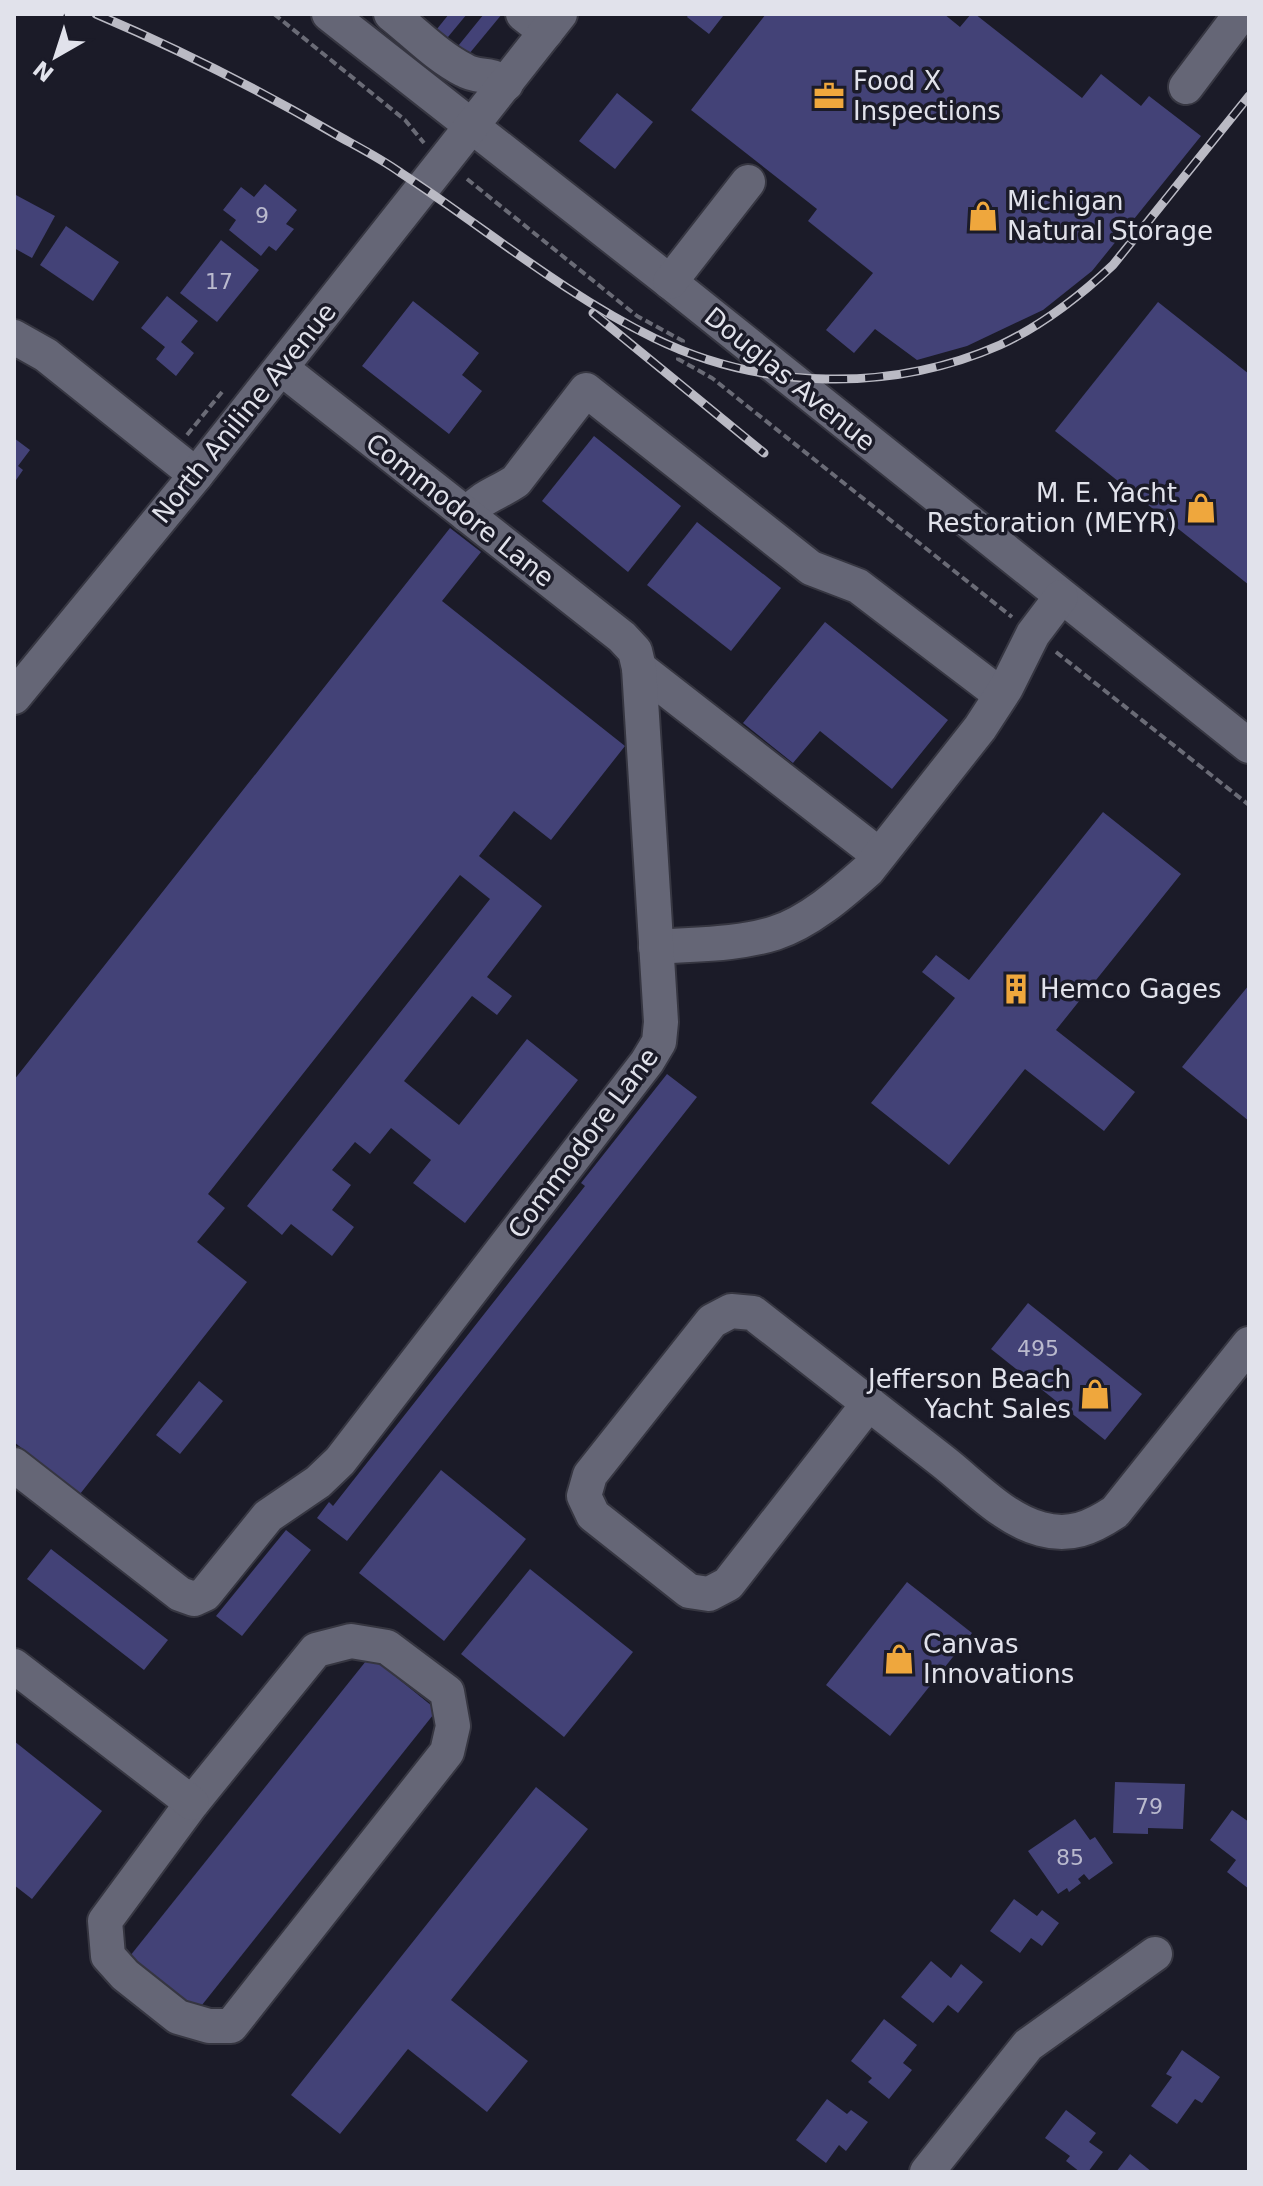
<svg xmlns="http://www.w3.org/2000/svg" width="1263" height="2186" viewBox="0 0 1263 2186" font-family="'DejaVu Sans',sans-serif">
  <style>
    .building { fill: #434277 }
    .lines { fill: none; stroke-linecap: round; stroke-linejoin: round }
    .minor-casing { stroke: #363641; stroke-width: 38 }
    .path { stroke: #6a6b76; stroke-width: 4; stroke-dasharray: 8 4; stroke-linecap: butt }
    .minor { stroke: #656676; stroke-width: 34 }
    .rail-casing { stroke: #babac4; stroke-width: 9 }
    .rail { stroke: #1b1b28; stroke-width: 6; stroke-dasharray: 18; stroke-linecap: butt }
    .labels { text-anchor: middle; stroke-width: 7; stroke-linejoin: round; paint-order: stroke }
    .number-label { font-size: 22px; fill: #babace }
    .poi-label { font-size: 26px; fill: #e1e2eb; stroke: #1b1b28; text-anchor: start }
    .street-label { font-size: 26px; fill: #e1e2eb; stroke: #1b1b28 }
  </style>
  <rect width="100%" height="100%" fill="#1b1b28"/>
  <!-- building -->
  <g class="building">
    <path d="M 449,14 L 467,14 L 443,43 L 433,34 Z"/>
    <path d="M 484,14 L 502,14 L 464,60 L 454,51 Z"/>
    <path d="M 689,14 L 721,14 L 723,16 L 709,34 L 687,17 Z"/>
    <path d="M 766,14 L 944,14 L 960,27 L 971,14 L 975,14 L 1082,98 L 1101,74 L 1141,106 L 1149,96 L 1201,136 L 1092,271 L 1043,310 L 967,346 L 917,360 L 875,329 L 854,353 L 826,330 L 873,273 L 808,221 L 817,209 L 691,110 Z"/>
    <path d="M 617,93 L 653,122 L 615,169 L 579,141 Z"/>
    <path d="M 265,184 L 297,210 L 286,224 L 294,229 L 276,251 L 269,246 L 261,256 L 229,230 L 236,220 L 223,210 L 241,187 L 254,197 Z"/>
    <path d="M 14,194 L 55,216 L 32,258 L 14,248 Z"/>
    <path d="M 66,226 L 119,262 L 93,301 L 40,265 Z"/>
    <path d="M 221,240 L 259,270 L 217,322 L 180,293 Z"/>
    <path d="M 167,296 L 198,321 L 181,342 L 194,353 L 176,376 L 156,359 L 165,347 L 141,328 Z"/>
    <path d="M 413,301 L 479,353 L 462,375 L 482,391 L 449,434 L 362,366 Z"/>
    <path d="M 1158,302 L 1249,374 L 1249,585 L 1055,431 Z"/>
    <path d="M 594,436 L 681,506 L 628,572 L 542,501 Z"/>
    <path d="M 14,438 L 30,450 L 18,466 L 23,470 L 14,483 Z"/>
    <path d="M 697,522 L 781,588 L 731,651 L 647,585 Z"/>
    <path d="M 450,528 L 481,552 L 442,601 L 625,746 L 551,840 L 514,811 L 479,856 L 542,906 L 487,977 L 512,996 L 497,1015 L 472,996 L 404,1081 L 459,1125 L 527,1039 L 578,1080 L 465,1223 L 413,1183 L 431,1160 L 391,1128 L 370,1154 L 355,1142 L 332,1170 L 351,1185 L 332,1210 L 354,1227 L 332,1256 L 291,1224 L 282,1235 L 247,1206 L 490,899 L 460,875 L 208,1194 L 225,1208 L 197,1242 L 247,1282 L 80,1494 L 14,1442 L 14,1080 Z"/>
    <path d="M 825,622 L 948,720 L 892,789 L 820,731 L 793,763 L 743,723 Z"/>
    <path d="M 1103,812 L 1181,874 L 1056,1030 L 1135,1092 L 1104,1131 L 1025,1069 L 949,1165 L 871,1103 L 955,998 L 922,972 L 936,955 L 969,980 Z"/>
    <path d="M 1249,985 L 1249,1121 L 1182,1067 Z"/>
    <path d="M 667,1074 L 697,1097 L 347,1541 L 317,1518 L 329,1502 L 333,1506 L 585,1186 L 581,1183 Z"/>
    <path d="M 1028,1303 L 1142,1394 L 1105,1440 L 991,1349 Z"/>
    <path d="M 199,1381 L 223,1401 L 180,1454 L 156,1435 Z"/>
    <path d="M 441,1470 L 526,1539 L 444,1641 L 359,1573 Z"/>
    <path d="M 286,1530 L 311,1550 L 242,1636 L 216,1616 Z"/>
    <path d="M 51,1549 L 168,1640 L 144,1670 L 27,1579 Z"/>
    <path d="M 530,1569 L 633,1652 L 564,1737 L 461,1654 Z"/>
    <path d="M 907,1582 L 972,1633 L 890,1736 L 826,1685 Z"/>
    <path d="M 370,1656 L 437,1710 L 198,2010 L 130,1956 Z"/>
    <path d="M 14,1741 L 102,1811 L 32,1899 L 14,1885 Z"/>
    <path d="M 1115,1782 L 1185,1784 L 1183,1829 L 1148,1828 L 1148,1834 L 1113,1833 Z"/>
    <path d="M 536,1787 L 588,1829 L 451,2000 L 528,2061 L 487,2112 L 408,2049 L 340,2134 L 291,2095 Z"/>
    <path d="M 1232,1810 L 1249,1822 L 1249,1889 L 1227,1872 L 1236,1860 L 1210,1840 Z"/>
    <path d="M 1075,1819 L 1090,1840 L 1095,1837 L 1113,1863 L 1089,1880 L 1084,1874 L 1078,1879 L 1081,1883 L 1069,1892 L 1067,1888 L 1058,1894 L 1028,1851 Z"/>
    <path d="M 1014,1899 L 1037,1916 L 1042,1910 L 1059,1923 L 1042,1946 L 1031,1938 L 1020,1953 L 990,1931 Z"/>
    <path d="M 931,1961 L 951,1978 L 961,1964 L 983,1982 L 958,2013 L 948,2005 L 933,2023 L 901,1997 Z"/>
    <path d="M 884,2019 L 917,2045 L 903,2063 L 912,2070 L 889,2099 L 868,2082 L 872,2078 L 851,2061 Z"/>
    <path d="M 1182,2050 L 1220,2077 L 1202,2103 L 1195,2099 L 1177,2124 L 1151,2106 L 1172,2077 L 1166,2074 Z"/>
    <path d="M 827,2099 L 847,2114 L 851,2110 L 868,2122 L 846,2151 L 839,2145 L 826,2163 L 796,2140 Z"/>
    <path d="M 1066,2110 L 1096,2133 L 1089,2142 L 1103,2152 L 1088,2172 L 1080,2172 L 1066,2161 L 1070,2156 L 1045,2138 Z"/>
    <path d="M 1130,2154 L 1152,2172 L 1116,2172 Z"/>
  </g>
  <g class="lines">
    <!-- minor casing -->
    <g class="minor-casing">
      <g id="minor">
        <path d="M 329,14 L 670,282 L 1249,746"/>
        <path d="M 391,14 C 414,32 438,57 464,70 C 479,79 488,71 506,84"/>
        <path d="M 523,14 L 546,32"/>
        <path d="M 1186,87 L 1241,14"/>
        <path d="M 670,282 L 748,182"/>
        <path d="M 14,337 L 46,355 L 196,475"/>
        <path d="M 467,515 C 482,496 497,494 516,481 L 586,390 L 811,568 L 858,586 L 1001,695"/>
        <path d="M 639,668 L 879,855"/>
        <path d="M 14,697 L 196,475 L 560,14"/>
        <path d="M 656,947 C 695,944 737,945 775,933 C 809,922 841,894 868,870 L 980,728 L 1006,688 L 1033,634 L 1061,597"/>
        <path d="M 869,1403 L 728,1584 L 709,1594 L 689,1591 L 593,1515 L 584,1496 L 590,1475 L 712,1321 L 731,1311 L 753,1313 C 816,1362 878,1411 941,1460 C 971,1483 1003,1519 1041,1529 C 1070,1537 1091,1528 1115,1512 L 1249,1344"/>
        <path d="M 14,1465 L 180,1594 L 194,1599 L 205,1594 L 268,1516 L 318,1482 L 340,1461 L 647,1062 L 659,1042 L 661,1022 L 639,668 L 635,651 L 622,637 L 281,368"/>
        <path d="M 351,1641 L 387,1647 L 447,1692 L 453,1726 L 447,1752 L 231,2026 L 209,2026 L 178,2017 L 125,1975 L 108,1956 L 105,1921 L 192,1803 L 316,1650 Z"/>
        <path d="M 14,1666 L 192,1803"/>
        <path d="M 927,2172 L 1028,2045 L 1155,1954"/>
      </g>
    </g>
    <!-- path -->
    <g class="path">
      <path d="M 274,14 L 405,120 L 424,143"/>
      <path d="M 467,179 L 637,316 L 683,341 L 678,359 L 712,378 L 1012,617"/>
      <path d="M 187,435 L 222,392"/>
      <path d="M 1056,652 L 1249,805"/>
    </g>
    <!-- minor -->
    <use href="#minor" class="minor"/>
    <!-- rail casing -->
    <g class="rail-casing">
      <g id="rail">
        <path d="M 96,14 C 178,49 256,88 333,133 C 356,146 380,158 401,173 C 485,228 564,294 654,338 C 760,390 891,393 1000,345 C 1041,326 1080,296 1113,265 L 1249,96"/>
        <path d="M 593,313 L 764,453"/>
      </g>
    </g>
    <!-- rail -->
    <use href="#rail" class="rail"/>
  </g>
  <!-- icons -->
  <defs>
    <g id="office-bare" transform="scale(2.4)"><path d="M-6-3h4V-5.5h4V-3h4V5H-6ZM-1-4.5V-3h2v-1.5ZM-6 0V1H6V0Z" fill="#efa73d" stroke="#1b1b28" stroke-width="2.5" paint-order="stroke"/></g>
    <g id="shop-bare" transform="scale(2.4)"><path d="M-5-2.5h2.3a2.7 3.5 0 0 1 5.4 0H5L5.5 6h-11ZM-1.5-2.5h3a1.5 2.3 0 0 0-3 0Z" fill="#efa73d" stroke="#1b1b28" stroke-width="2.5" paint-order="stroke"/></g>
    <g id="building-bare" transform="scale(2.4)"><path d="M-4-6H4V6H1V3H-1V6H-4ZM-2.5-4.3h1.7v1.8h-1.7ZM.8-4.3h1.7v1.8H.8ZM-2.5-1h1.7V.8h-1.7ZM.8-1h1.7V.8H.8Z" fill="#efa73d" stroke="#1b1b28" stroke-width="2.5" paint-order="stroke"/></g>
  </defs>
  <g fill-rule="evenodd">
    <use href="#office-bare" x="829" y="96"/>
    <use href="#shop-bare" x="983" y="216"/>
    <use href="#shop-bare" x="1201" y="508"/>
    <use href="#building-bare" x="1016" y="989"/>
    <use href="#shop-bare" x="1095" y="1394"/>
    <use href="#shop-bare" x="899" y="1659"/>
  </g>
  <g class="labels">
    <!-- number labels -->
    <g class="number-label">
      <text x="262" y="223">9</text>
      <text x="219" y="289">17</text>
      <text x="1038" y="1356">495</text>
      <text x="1149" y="1814">79</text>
      <text x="1070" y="1865">85</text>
    </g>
    <!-- poi labels -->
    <g class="poi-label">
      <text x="853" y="90">Food X<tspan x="853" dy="30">Inspections</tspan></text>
      <text x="1007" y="210">Michigan<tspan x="1007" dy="30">Natural Storage</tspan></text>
      <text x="1177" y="502" text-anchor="end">M. E. Yacht<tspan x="1177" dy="30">Restoration (MEYR)</tspan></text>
      <text x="1040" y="998">Hemco Gages</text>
      <text x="1071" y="1388" text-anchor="end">Jefferson Beach<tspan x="1071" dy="30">Yacht Sales</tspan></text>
      <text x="923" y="1653">Canvas<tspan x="923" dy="30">Innovations</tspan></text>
    </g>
    <!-- street labels -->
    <g class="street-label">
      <text transform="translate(790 379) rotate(39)" y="9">Douglas Avenue</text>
      <text transform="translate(244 413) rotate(-51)" y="9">North Aniline Avenue</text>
      <text transform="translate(460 510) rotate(38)" y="9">Commodore Lane</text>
      <text transform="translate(583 1143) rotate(-53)" y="9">Commodore Lane</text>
    </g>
  </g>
  <!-- border -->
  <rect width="1263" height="2186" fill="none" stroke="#e1e2eb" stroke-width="32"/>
  <!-- north arrow -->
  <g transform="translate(56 56) rotate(219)" stroke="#1b1b28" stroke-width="6" paint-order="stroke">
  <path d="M0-6L14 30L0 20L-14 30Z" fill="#e1e2eb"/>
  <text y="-12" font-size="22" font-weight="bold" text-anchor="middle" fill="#e1e2eb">N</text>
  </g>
</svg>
